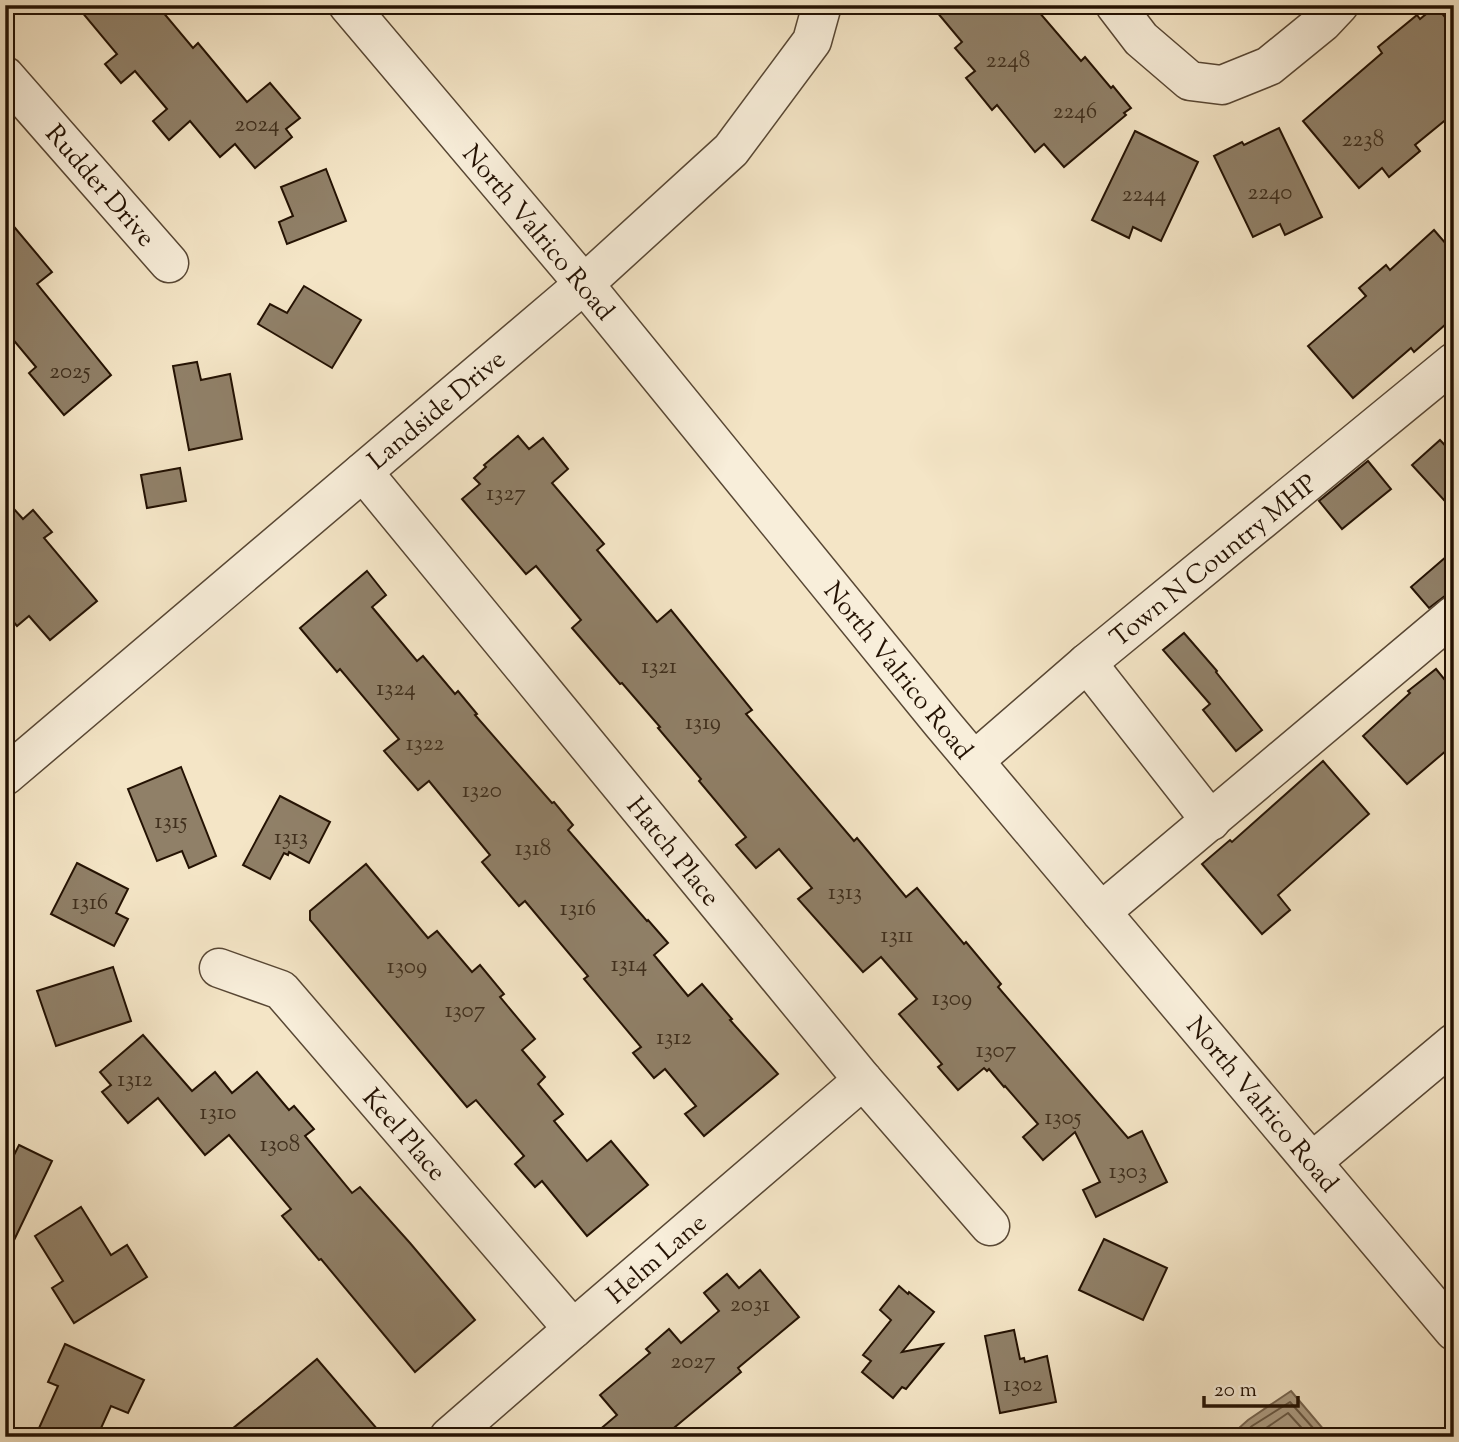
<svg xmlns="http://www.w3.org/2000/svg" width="1459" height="1442" viewBox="0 0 1459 1442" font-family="'Sorts Mill Goudy',serif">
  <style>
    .water { fill: #ad9d84; stroke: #766550; stroke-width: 2 }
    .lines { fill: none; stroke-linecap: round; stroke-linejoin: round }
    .shore { stroke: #685844; stroke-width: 2 }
    .building { fill: #908068; stroke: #241203; stroke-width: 2 }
    .minor-casing { stroke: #584734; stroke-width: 41 }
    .minor { stroke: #f8eeda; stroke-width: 38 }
    .labels { text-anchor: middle; stroke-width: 6; stroke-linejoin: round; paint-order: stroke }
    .number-label { font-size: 23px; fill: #3f2e1c }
    .street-label { font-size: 26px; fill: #241203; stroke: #f8eeda }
  </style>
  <rect width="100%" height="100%" fill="#f4e5c6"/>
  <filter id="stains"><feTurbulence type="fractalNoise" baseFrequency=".00286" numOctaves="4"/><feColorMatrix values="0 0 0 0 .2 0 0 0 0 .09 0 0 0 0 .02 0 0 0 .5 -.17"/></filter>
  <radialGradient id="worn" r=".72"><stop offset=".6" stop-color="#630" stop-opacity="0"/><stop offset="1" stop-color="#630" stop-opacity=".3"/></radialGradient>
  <!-- water -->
  <path class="water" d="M 1291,1391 L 1330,1437 L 1229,1437 L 1248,1420 Z"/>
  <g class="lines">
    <!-- shore -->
    <g class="shore">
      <path d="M 1240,1437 L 1252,1426 L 1290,1402 L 1321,1437"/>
      <path d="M 1253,1437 L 1288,1413 L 1310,1437"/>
    </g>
  </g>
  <!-- building -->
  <g class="building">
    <path d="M 76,5 L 157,5 L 193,48 L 198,43 L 247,102 L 270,83 L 300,118 L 286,129 L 292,137 L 255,168 L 235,144 L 220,157 L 190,121 L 169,140 L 153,121 L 167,109 L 135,71 L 121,83 L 105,64 L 117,54 Z"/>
    <path d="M 931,5 L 1033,5 L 1081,61 L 1085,57 L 1111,88 L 1113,86 L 1131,108 L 1124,113 L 1126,115 L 1064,167 L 1044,144 L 1035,152 L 997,105 L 992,110 L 966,78 L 975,71 L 955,48 L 962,42 Z"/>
    <path d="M 1436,6 L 1454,28 L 1454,113 L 1415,145 L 1420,151 L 1389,177 L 1382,168 L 1359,188 L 1303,121 L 1382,53 L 1378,47 L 1417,15 L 1420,19 Z"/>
    <path d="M 1279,128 L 1322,217 L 1285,235 L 1280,224 L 1253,237 L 1214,156 L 1242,142 L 1244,145 Z"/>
    <path d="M 1135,131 L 1198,162 L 1161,241 L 1133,227 L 1129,238 L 1092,220 Z"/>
    <path d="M 326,169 L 346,221 L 287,244 L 279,222 L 293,216 L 281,187 Z"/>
    <path d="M 5,216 L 52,272 L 37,284 L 111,375 L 64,415 L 29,373 L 36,367 L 5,330 Z"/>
    <path d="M 1434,230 L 1454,253 L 1454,317 L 1414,352 L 1411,348 L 1353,398 L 1308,346 L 1366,296 L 1359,288 L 1386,265 L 1390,270 Z"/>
    <path d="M 304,286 L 361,320 L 332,368 L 258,324 L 270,304 L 287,313 Z"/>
    <path d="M 197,362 L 201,380 L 230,374 L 242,439 L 189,450 L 173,366 Z"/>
    <path d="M 518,436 L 529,449 L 543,438 L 568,469 L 552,483 L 604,544 L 597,550 L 657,622 L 671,610 L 752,710 L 746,714 L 854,841 L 857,838 L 906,897 L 917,888 L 964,944 L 966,942 L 1001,984 L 998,987 L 1128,1138 L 1142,1131 L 1167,1182 L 1096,1217 L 1083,1190 L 1100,1182 L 1075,1132 L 1043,1160 L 1023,1137 L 1038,1124 L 1005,1086 L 1004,1087 L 989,1069 L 987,1071 L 984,1068 L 958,1090 L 938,1067 L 942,1064 L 899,1014 L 917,999 L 881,957 L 863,972 L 798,899 L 812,888 L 779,849 L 756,868 L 736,845 L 746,837 L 699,781 L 701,779 L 658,728 L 660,727 L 622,683 L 620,684 L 572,628 L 581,620 L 536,566 L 526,574 L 462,499 L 480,484 L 474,478 L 486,467 L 484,465 Z"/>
    <path d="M 1440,440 L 1454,455 L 1454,511 L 1412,465 Z"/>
    <path d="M 1368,461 L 1391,489 L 1342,529 L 1319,501 Z"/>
    <path d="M 180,468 L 186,501 L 147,508 L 141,475 Z"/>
    <path d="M 5,499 L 23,519 L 33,510 L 52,532 L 44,538 L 97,601 L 50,640 L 29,616 L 17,626 L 5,612 Z"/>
    <path d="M 1454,550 L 1454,589 L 1429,608 L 1411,587 Z"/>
    <path d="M 367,571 L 386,595 L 372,607 L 417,661 L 423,656 L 455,694 L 458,691 L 477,714 L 475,715 L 552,803 L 554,802 L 573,825 L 568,830 L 647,921 L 648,920 L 668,943 L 654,955 L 688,996 L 702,984 L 732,1019 L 730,1020 L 778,1074 L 704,1136 L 685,1114 L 696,1106 L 665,1069 L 654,1078 L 633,1053 L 641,1047 L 584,979 L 588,976 L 525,901 L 519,906 L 482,862 L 490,855 L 429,781 L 418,790 L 384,751 L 399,739 L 340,669 L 337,672 L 300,628 Z"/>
    <path d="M 1184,633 L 1217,671 L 1216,672 L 1262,730 L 1236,751 L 1203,710 L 1210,704 L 1163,650 Z"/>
    <path d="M 1436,669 L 1454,691 L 1454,744 L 1407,784 L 1363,736 L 1410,693 L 1408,691 Z"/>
    <path d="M 1323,761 L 1369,814 L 1278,895 L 1290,910 L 1262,934 L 1202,864 L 1230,840 L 1232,842 Z"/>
    <path d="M 181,767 L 216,856 L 189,868 L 182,851 L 157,861 L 128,789 Z"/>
    <path d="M 280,796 L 330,822 L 309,863 L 289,852 L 288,855 L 284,853 L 270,879 L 243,865 Z"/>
    <path d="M 77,863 L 128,889 L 116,913 L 128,919 L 114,946 L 51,914 Z"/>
    <path d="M 366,864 L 428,938 L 437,931 L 472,972 L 480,965 L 504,994 L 500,997 L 535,1039 L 522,1050 L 545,1077 L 538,1084 L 563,1114 L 554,1121 L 587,1161 L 611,1141 L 648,1185 L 587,1236 L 542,1181 L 535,1187 L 515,1164 L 524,1156 L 476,1100 L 467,1107 L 310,920 L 310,911 Z"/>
    <path d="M 113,967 L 131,1021 L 56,1046 L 37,991 Z"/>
    <path d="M 143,1035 L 192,1091 L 215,1072 L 232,1093 L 257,1072 L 289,1110 L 294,1106 L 314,1129 L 305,1136 L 352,1193 L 360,1187 L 410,1243 L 475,1320 L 415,1372 L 321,1259 L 319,1260 L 282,1216 L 291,1209 L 229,1135 L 205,1155 L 158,1098 L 128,1123 L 102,1092 L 111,1085 L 100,1072 Z"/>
    <path d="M 19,1145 L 52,1161 L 5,1259 L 5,1173 Z"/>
    <path d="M 81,1207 L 111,1255 L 127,1245 L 147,1277 L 74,1323 L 52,1288 L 63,1281 L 35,1236 Z"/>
    <path d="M 1104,1239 L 1167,1268 L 1143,1320 L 1079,1290 Z"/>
    <path d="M 760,1270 L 799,1317 L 738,1368 L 741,1372 L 663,1437 L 591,1437 L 617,1415 L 600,1395 L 650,1353 L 646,1349 L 669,1329 L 681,1343 L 719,1311 L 704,1293 L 727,1274 L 739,1288 Z"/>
    <path d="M 899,1286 L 908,1294 L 909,1292 L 934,1312 L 902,1352 L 943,1344 L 906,1389 L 902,1387 L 893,1398 L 862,1372 L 871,1361 L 863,1355 L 891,1320 L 880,1310 Z"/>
    <path d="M 1014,1330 L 1020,1359 L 1024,1358 L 1025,1362 L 1047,1356 L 1056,1402 L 1000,1413 L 985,1336 Z"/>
    <path d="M 65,1344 L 144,1380 L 128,1413 L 111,1406 L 97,1437 L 35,1437 L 58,1386 L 48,1382 Z"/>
    <path d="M 317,1359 L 384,1437 L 222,1437 L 263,1404 Z"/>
  </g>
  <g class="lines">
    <!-- minor casing -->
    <g class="minor-casing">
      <g id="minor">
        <path d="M 348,5 L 584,284 L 941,722 L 1454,1331"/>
        <path d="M 1115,5 L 1141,39 L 1190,81 L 1222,85 L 1269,66 L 1323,22 L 1339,5"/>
        <path d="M 5,76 L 169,263"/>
        <path d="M 363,472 L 863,1080 L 990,1226"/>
        <path d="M 1087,663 L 1211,821"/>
        <path d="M 974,761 L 1087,663 L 1454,362"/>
        <path d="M 5,776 L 584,284 L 731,150 L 812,41 L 822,5"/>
        <path d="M 1101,912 L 1454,615"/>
        <path d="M 219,968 L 281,990 L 573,1329"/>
        <path d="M 1312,1162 L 1454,1043"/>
        <path d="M 449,1437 L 573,1329 L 863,1080"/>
      </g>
    </g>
    <!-- minor -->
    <use href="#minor" class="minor"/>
  </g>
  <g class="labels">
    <!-- number labels -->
    <g class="number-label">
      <text x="1008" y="67">2248</text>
      <text x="1075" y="118">2246</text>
      <text x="257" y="131">2024</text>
      <text x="1363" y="146">2238</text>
      <text x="1270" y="199">2240</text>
      <text x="1144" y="201">2244</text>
      <text x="70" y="378">2025</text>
      <text x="506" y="500">1327</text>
      <text x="659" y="673">1321</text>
      <text x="396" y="695">1324</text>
      <text x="703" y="729">1319</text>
      <text x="425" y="750">1322</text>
      <text x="482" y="797">1320</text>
      <text x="171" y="828">1315</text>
      <text x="291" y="844">1313</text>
      <text x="533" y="855">1318</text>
      <text x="845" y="899">1313</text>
      <text x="90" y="909">1316</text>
      <text x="578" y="915">1316</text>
      <text x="897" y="942">1311</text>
      <text x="629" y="971">1314</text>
      <text x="407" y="973">1309</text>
      <text x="952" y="1005">1309</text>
      <text x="465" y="1017">1307</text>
      <text x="674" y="1044">1312</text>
      <text x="996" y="1057">1307</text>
      <text x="135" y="1086">1312</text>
      <text x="218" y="1119">1310</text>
      <text x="1063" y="1124">1305</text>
      <text x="280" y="1151">1308</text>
      <text x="1128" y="1178">1303</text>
      <text x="750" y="1311">2031</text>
      <text x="693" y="1368">2027</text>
      <text x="1023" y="1391">1302</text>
    </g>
    <!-- street labels -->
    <g class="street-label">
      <text transform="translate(101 185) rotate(49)" y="9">Rudder Drive</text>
      <text transform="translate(539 232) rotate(50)" y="9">North Valrico Road</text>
      <text transform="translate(436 409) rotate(-40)" y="9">Landside Drive</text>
      <text transform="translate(1213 560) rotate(-39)" y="9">Town N Country MHP</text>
      <text transform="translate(899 670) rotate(51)" y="9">North Valrico Road</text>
      <text transform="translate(674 851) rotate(51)" y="9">Hatch Place</text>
      <text transform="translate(1263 1104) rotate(50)" y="9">North Valrico Road</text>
      <text transform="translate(405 1134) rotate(49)" y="9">Keel Place</text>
      <text transform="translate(656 1258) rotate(-41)" y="9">Helm Lane</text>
    </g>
  </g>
  <!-- margin -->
  <rect width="1459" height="1442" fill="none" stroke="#f4e5c6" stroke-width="28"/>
  <rect x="7" y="7" width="1445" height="1428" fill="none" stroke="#241203" stroke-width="3.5"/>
  <rect x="14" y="14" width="1431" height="1414" fill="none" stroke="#241203" stroke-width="2"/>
  <!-- scale -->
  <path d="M1204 1396v10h94v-10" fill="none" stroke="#241203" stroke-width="3.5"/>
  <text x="1214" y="1396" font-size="21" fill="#241203" stroke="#f8eeda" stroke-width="5" paint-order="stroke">20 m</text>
  <rect width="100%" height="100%" filter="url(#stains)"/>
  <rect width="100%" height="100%" fill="url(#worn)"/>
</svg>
